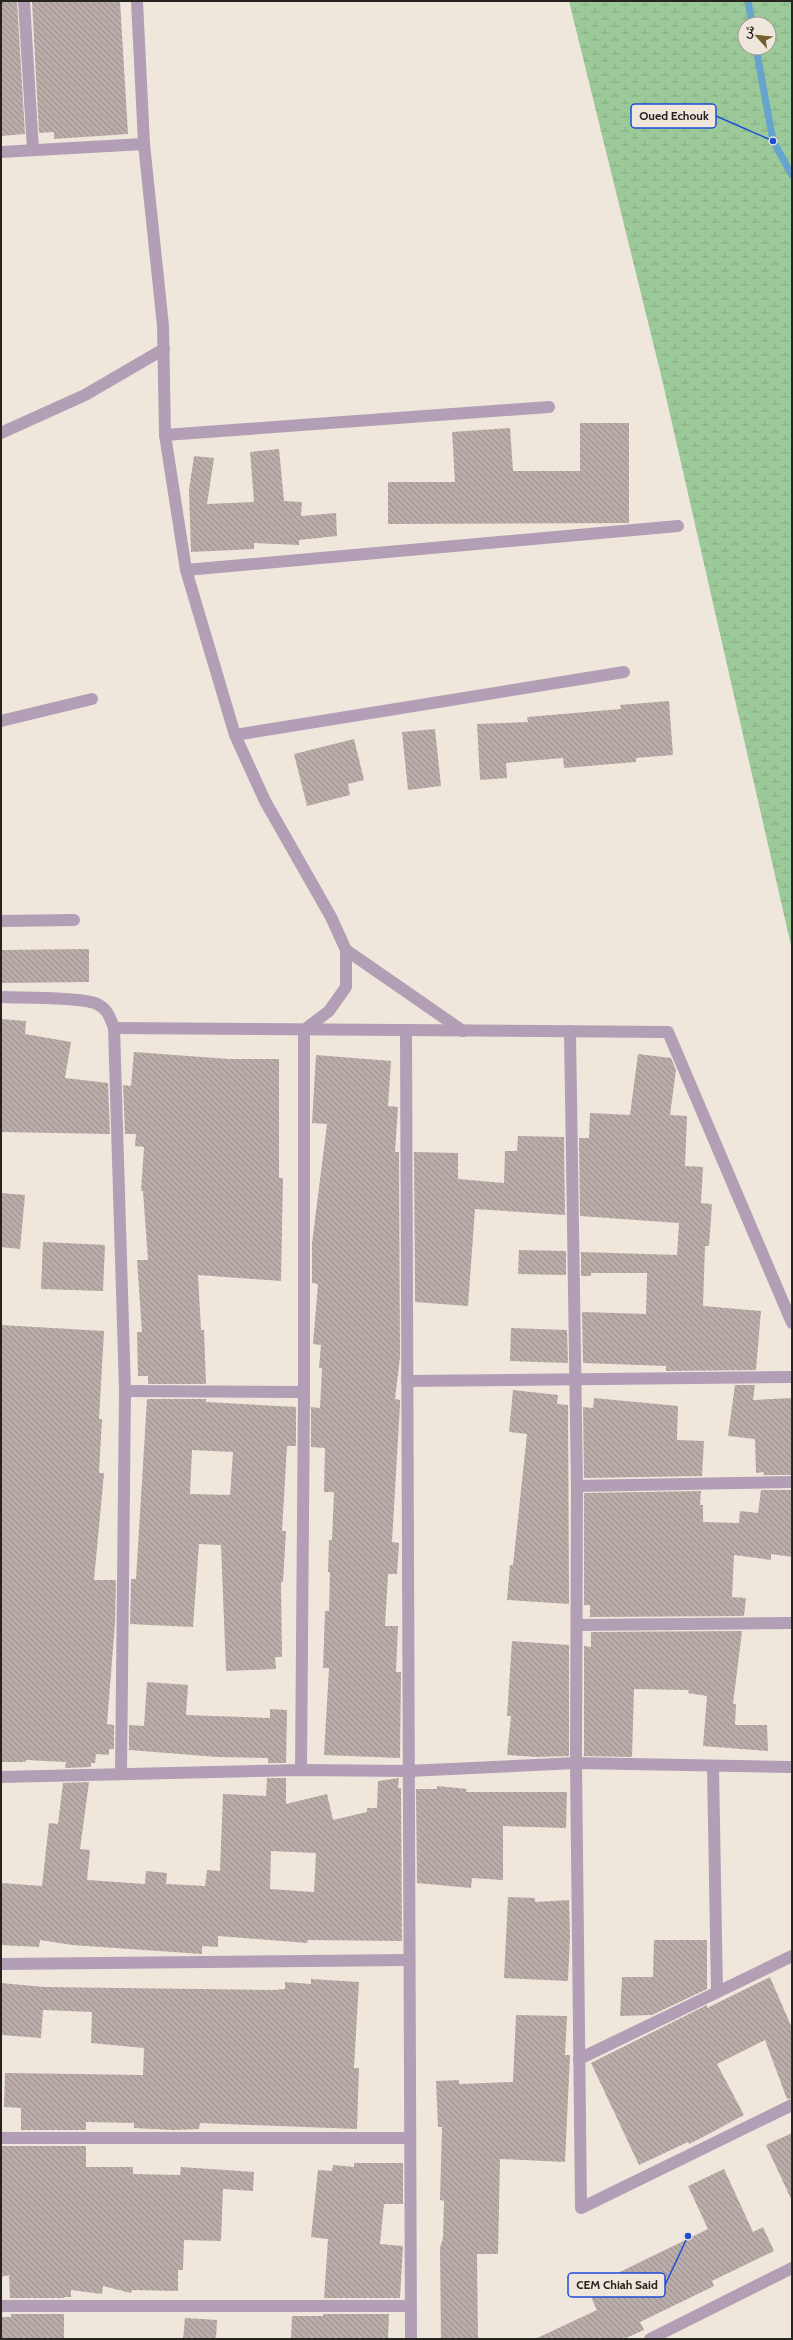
<svg xmlns="http://www.w3.org/2000/svg" width="793" height="2340" viewBox="0 0 793 2340" font-family="Cabin,Vazirmatn,sans-serif">
  <style>
    .wetland { fill: url(#wetland-marsh); fill-rule: evenodd }
    .lines { fill: none; stroke-linecap: round; stroke-linejoin: round }
    .stream { stroke: #66a4cd; stroke-width: 7 }
    .building { fill: url(#building-back-hatch); fill-rule: evenodd }
    .street { stroke: #b29eb5; stroke-width: 12 }
    .leader { fill: none; stroke: #1d4ed8; stroke-width: 1.5 }
    .callout-dot { fill: #1d4ed8; stroke: #f0e7dc; stroke-width: 1.5 }
    .callout { fill: #f0e7dc; stroke: #1d4ed8; stroke-width: 1.5 }
    .callout-label { font-size: 12px; text-anchor: middle; font-weight: bold; fill: #272420 }
  </style>
  <defs>
    <pattern id="wetland-marsh" width="20" height="14" patternUnits="userSpaceOnUse"><rect width="20" height="14" fill="#9cc999"/><path d="M1 5h8M5 5V1M11 12h8M15 12V8" fill="none" stroke="#86ac84"/></pattern>
    <pattern id="building-back-hatch" width="6" height="6" patternUnits="userSpaceOnUse"><rect width="6" height="6" fill="#baaca8"/><path d="M-1 5l2 2M0 0l6 6M5-1l2 2" fill="none" stroke="#978c88"/></pattern>
  </defs>
  <rect width="100%" height="100%" fill="#f0e7dc"/>
  <!-- wetland -->
  <path class="wetland" d="M 569,1 L 792,1 L 792,950 L 661,375 ZM 745,24 L 769,24 L 769,48 L 745,48 Z"/>
  <g class="lines">
    <!-- stream -->
    <g class="stream">
      <path d="M 748,1 L 752,24"/>
      <path d="M 756,48 L 773,141 L 792,175"/>
    </g>
  </g>
  <!-- building -->
  <g class="building">
    <path d="M 1,1 L 17,1 L 25,134 L 1,136 Z"/>
    <path d="M 32,1 L 120,1 L 128,134 L 54,139 L 54,132 L 39,133 Z"/>
    <path d="M 580,423 L 629,423 L 629,523 L 388,524 L 388,482 L 455,482 L 452,432 L 510,428 L 513,471 L 580,471 Z"/>
    <path d="M 279,449 L 284,501 L 302,502 L 301,516 L 336,513 L 337,536 L 299,540 L 299,545 L 254,543 L 254,549 L 191,552 L 189,490 L 194,456 L 214,458 L 207,504 L 254,502 L 250,452 Z"/>
    <path d="M 669,701 L 673,755 L 636,758 L 636,762 L 564,768 L 563,758 L 506,763 L 507,778 L 480,780 L 477,724 L 528,722 L 527,717 L 621,709 L 620,705 Z"/>
    <path d="M 435,729 L 441,786 L 408,790 L 402,732 Z"/>
    <path d="M 354,739 L 364,780 L 348,784 L 350,795 L 307,806 L 294,754 Z"/>
    <path d="M 89,949 L 89,982 L 1,983 L 1,950 Z"/>
    <path d="M 1,1019 L 26,1021 L 25,1034 L 71,1042 L 65,1078 L 108,1083 L 110,1134 L 1,1132 Z"/>
    <path d="M 134,1052 L 229,1059 L 279,1059 L 279,1178 L 283,1178 L 281,1281 L 198,1275 L 201,1330 L 204,1330 L 206,1384 L 148,1384 L 148,1376 L 138,1376 L 137,1332 L 142,1332 L 137,1260 L 148,1260 L 143,1191 L 141,1191 L 144,1147 L 135,1146 L 136,1134 L 125,1134 L 123,1085 L 131,1086 Z"/>
    <path d="M 638,1054 L 671,1058 L 676,1070 L 670,1115 L 687,1116 L 685,1166 L 703,1167 L 701,1203 L 712,1204 L 709,1246 L 705,1246 L 703,1306 L 761,1311 L 756,1370 L 666,1371 L 666,1366 L 583,1363 L 582,1312 L 646,1314 L 647,1273 L 591,1273 L 591,1276 L 581,1276 L 581,1252 L 677,1255 L 679,1223 L 580,1216 L 579,1138 L 589,1138 L 590,1113 L 630,1115 Z"/>
    <path d="M 316,1055 L 391,1061 L 388,1106 L 398,1107 L 395,1152 L 399,1152 L 400,1357 L 395,1399 L 400,1400 L 400,1405 L 392,1542 L 399,1543 L 397,1574 L 388,1574 L 385,1626 L 398,1626 L 396,1672 L 401,1672 L 400,1758 L 324,1755 L 329,1668 L 323,1668 L 325,1611 L 329,1611 L 330,1572 L 328,1572 L 329,1540 L 332,1540 L 334,1492 L 324,1492 L 325,1448 L 311,1447 L 311,1407 L 320,1408 L 322,1368 L 319,1368 L 321,1345 L 313,1344 L 318,1284 L 312,1283 L 312,1243 L 327,1124 L 312,1123 Z"/>
    <path d="M 518,1136 L 564,1137 L 565,1215 L 475,1209 L 468,1306 L 415,1302 L 414,1152 L 458,1153 L 458,1179 L 504,1183 L 505,1151 L 517,1151 Z"/>
    <path d="M 1,1193 L 25,1195 L 20,1249 L 1,1247 Z"/>
    <path d="M 43,1242 L 105,1245 L 103,1291 L 41,1289 Z"/>
    <path d="M 519,1250 L 566,1251 L 566,1275 L 518,1274 Z"/>
    <path d="M 1,1325 L 104,1331 L 99,1419 L 102,1419 L 99,1473 L 104,1473 L 94,1580 L 116,1580 L 115,1623 L 107,1724 L 114,1725 L 114,1749 L 109,1749 L 109,1755 L 96,1754 L 95,1763 L 91,1763 L 91,1767 L 65,1768 L 66,1762 L 26,1760 L 26,1762 L 1,1762 Z"/>
    <path d="M 511,1328 L 567,1330 L 568,1363 L 510,1361 Z"/>
    <path d="M 735,1385 L 755,1385 L 753,1400 L 792,1398 L 792,1475 L 763,1475 L 764,1472 L 756,1473 L 755,1439 L 728,1436 Z"/>
    <path d="M 513,1390 L 558,1395 L 557,1404 L 568,1405 L 569,1604 L 507,1600 L 510,1565 L 513,1565 L 527,1434 L 509,1432 Z"/>
    <path d="M 594,1398 L 678,1406 L 677,1440 L 704,1441 L 702,1476 L 584,1478 L 583,1407 L 593,1408 Z"/>
    <path d="M 147,1399 L 206,1399 L 206,1402 L 296,1407 L 296,1446 L 287,1446 L 282,1531 L 286,1531 L 283,1582 L 281,1582 L 282,1657 L 275,1657 L 276,1669 L 226,1671 L 221,1545 L 199,1544 L 193,1627 L 130,1624 L 131,1579 L 136,1579 ZM 192,1450 L 233,1452 L 230,1495 L 190,1494 Z"/>
    <path d="M 761,1490 L 792,1490 L 792,1557 L 771,1554 L 771,1560 L 734,1555 L 732,1597 L 746,1598 L 744,1616 L 590,1617 L 590,1605 L 584,1605 L 584,1493 L 701,1491 L 700,1505 L 703,1505 L 703,1522 L 739,1523 L 740,1511 L 758,1513 Z"/>
    <path d="M 742,1631 L 733,1704 L 736,1704 L 735,1725 L 767,1725 L 768,1751 L 703,1746 L 707,1696 L 688,1693 L 689,1690 L 634,1689 L 632,1757 L 584,1756 L 584,1646 L 591,1647 L 591,1632 Z"/>
    <path d="M 512,1641 L 569,1645 L 569,1756 L 537,1757 L 507,1755 L 511,1716 L 507,1716 Z"/>
    <path d="M 147,1682 L 188,1685 L 186,1715 L 270,1718 L 270,1709 L 287,1710 L 286,1763 L 268,1763 L 268,1758 L 218,1757 L 129,1750 L 129,1725 L 144,1726 Z"/>
    <path d="M 267,1778 L 286,1778 L 286,1804 L 327,1794 L 333,1820 L 367,1812 L 367,1808 L 377,1808 L 378,1781 L 399,1778 L 398,1788 L 401,1788 L 402,1941 L 308,1940 L 307,1943 L 218,1936 L 218,1947 L 202,1946 L 202,1954 L 72,1945 L 40,1940 L 39,1947 L 1,1945 L 1,1883 L 42,1886 L 49,1823 L 58,1824 L 63,1783 L 89,1782 L 80,1849 L 90,1850 L 87,1880 L 145,1884 L 146,1871 L 167,1873 L 166,1884 L 205,1886 L 207,1870 L 220,1871 L 223,1794 L 266,1796 ZM 271,1851 L 316,1853 L 314,1892 L 270,1889 Z"/>
    <path d="M 437,1786 L 467,1789 L 466,1792 L 567,1792 L 566,1828 L 503,1826 L 503,1880 L 472,1878 L 471,1888 L 417,1883 L 416,1789 L 437,1789 Z"/>
    <path d="M 508,1897 L 535,1898 L 535,1902 L 569,1900 L 570,1936 L 568,1981 L 504,1978 Z"/>
    <path d="M 654,1940 L 707,1940 L 707,1989 L 652,2015 L 620,2016 L 622,1977 L 653,1977 Z"/>
    <path d="M 770,1977 L 792,2028 L 792,2098 L 787,2099 L 765,2040 L 717,2064 L 744,2115 L 701,2138 L 689,2144 L 688,2142 L 639,2165 L 591,2063 L 707,2005 L 707,2008 Z"/>
    <path d="M 311,1979 L 359,1982 L 354,2068 L 359,2068 L 357,2129 L 200,2123 L 199,2129 L 173,2130 L 134,2128 L 134,2123 L 86,2122 L 86,2130 L 21,2130 L 21,2108 L 4,2107 L 5,2073 L 143,2075 L 144,2048 L 91,2043 L 92,2012 L 43,2010 L 41,2038 L 1,2035 L 1,1983 L 44,1987 L 274,1990 L 285,1989 L 285,1982 L 311,1984 Z"/>
    <path d="M 516,2015 L 567,2016 L 565,2055 L 570,2055 L 565,2162 L 500,2159 L 498,2254 L 477,2254 L 478,2339 L 441,2339 L 440,2248 L 443,2238 L 444,2201 L 440,2200 L 442,2127 L 438,2127 L 436,2081 L 459,2080 L 459,2084 L 513,2082 Z"/>
    <path d="M 792,2133 L 792,2201 L 766,2145 Z"/>
    <path d="M 1,2146 L 86,2146 L 86,2167 L 133,2167 L 133,2174 L 180,2175 L 181,2167 L 254,2172 L 253,2191 L 223,2189 L 221,2241 L 184,2240 L 183,2270 L 178,2270 L 178,2291 L 132,2290 L 131,2293 L 103,2286 L 102,2294 L 71,2290 L 71,2297 L 64,2297 L 64,2298 L 10,2298 L 9,2275 L 1,2277 Z"/>
    <path d="M 354,2163 L 403,2163 L 403,2204 L 384,2204 L 380,2244 L 403,2246 L 400,2298 L 324,2298 L 328,2239 L 311,2237 L 318,2170 L 332,2171 L 333,2165 L 354,2167 Z"/>
    <path d="M 724,2169 L 753,2232 L 763,2227 L 774,2251 L 712,2281 L 714,2286 L 640,2322 L 644,2330 L 624,2339 L 535,2339 L 597,2310 L 587,2288 L 708,2229 L 688,2186 Z"/>
    <path d="M 11,2314 L 64,2314 L 64,2339 L 1,2339 L 1,2317 L 11,2317 Z"/>
    <path d="M 323,2314 L 389,2314 L 388,2339 L 291,2339 L 292,2316 L 323,2316 Z"/>
    <path d="M 185,2318 L 217,2320 L 216,2339 L 183,2339 Z"/>
  </g>
  <g class="lines">
    <!-- street -->
    <g class="street">
      <path d="M 24,1 L 33,150"/>
      <path d="M 137,1 L 144,144 L 163,326 L 165,435 L 186,570 L 235,735 L 265,801 L 331,917 L 346,950 L 346,987 L 329,1011 L 304,1030 L 304,1392 L 301,1770"/>
      <path d="M 1,152 L 144,144"/>
      <path d="M 1,433 L 85,395 L 164,349"/>
      <path d="M 165,435 L 549,407"/>
      <path d="M 186,570 L 678,526"/>
      <path d="M 1,721 L 92,699"/>
      <path d="M 235,735 L 624,672"/>
      <path d="M 1,921 L 74,920"/>
      <path d="M 346,950 L 463,1031"/>
      <path d="M 1,997 C 20,998 84,997 97,1004 C 108,1009 110,1018 114,1028 L 125,1391 L 121,1774"/>
      <path d="M 114,1028 L 668,1032 L 792,1323"/>
      <path d="M 406,1030 L 411,2339"/>
      <path d="M 570,1031 L 577,1486 L 576,1763 L 581,2208 L 792,2105"/>
      <path d="M 407,1381 L 792,1377"/>
      <path d="M 125,1391 L 304,1392"/>
      <path d="M 577,1486 L 792,1482"/>
      <path d="M 577,1625 L 792,1623"/>
      <path d="M 713,1767 L 717,1992"/>
      <path d="M 1,1777 L 301,1770 L 408,1771 L 576,1763 L 792,1767"/>
      <path d="M 1,1964 L 409,1960"/>
      <path d="M 579,2059 L 792,1956"/>
      <path d="M 1,2138 L 410,2138"/>
      <path d="M 1,2306 L 410,2306"/>
      <path d="M 650,2339 L 792,2268"/>
    </g>
  </g>
  <!-- callouts -->
  <path class="leader" d="M773 141L716 116M688 2236L665 2285"/>
  <g class="callout-dot">
    <circle cx="773" cy="141" r="4"/>
    <circle cx="688" cy="2236" r="4"/>
  </g>
  <g class="callout">
    <rect x="631" y="104" width="85" height="24" rx="4"/>
    <rect x="568" y="2273" width="97" height="24" rx="4"/>
  </g>
  <g class="callout-label">
    <text x="674" y="120">Oued Echouk</text>
    <text x="617" y="2289">CEM Chiah Said</text>
  </g>
  <!-- border -->
  <rect width="793" height="2340" fill="none" stroke="#272420" stroke-width="4"/>
  <!-- north arrow -->
  <g transform="translate(757 36) rotate(297)"><circle r="19" fill="#f0e7dc" stroke="#a09991"/>
  <path d="M0-3L7 15L0 10L-7 15Z" fill="#735e2d"/>
  <text y="-6" font-size="11" font-weight="bold" text-anchor="middle" fill="#272420">ش</text>
  </g>
</svg>
